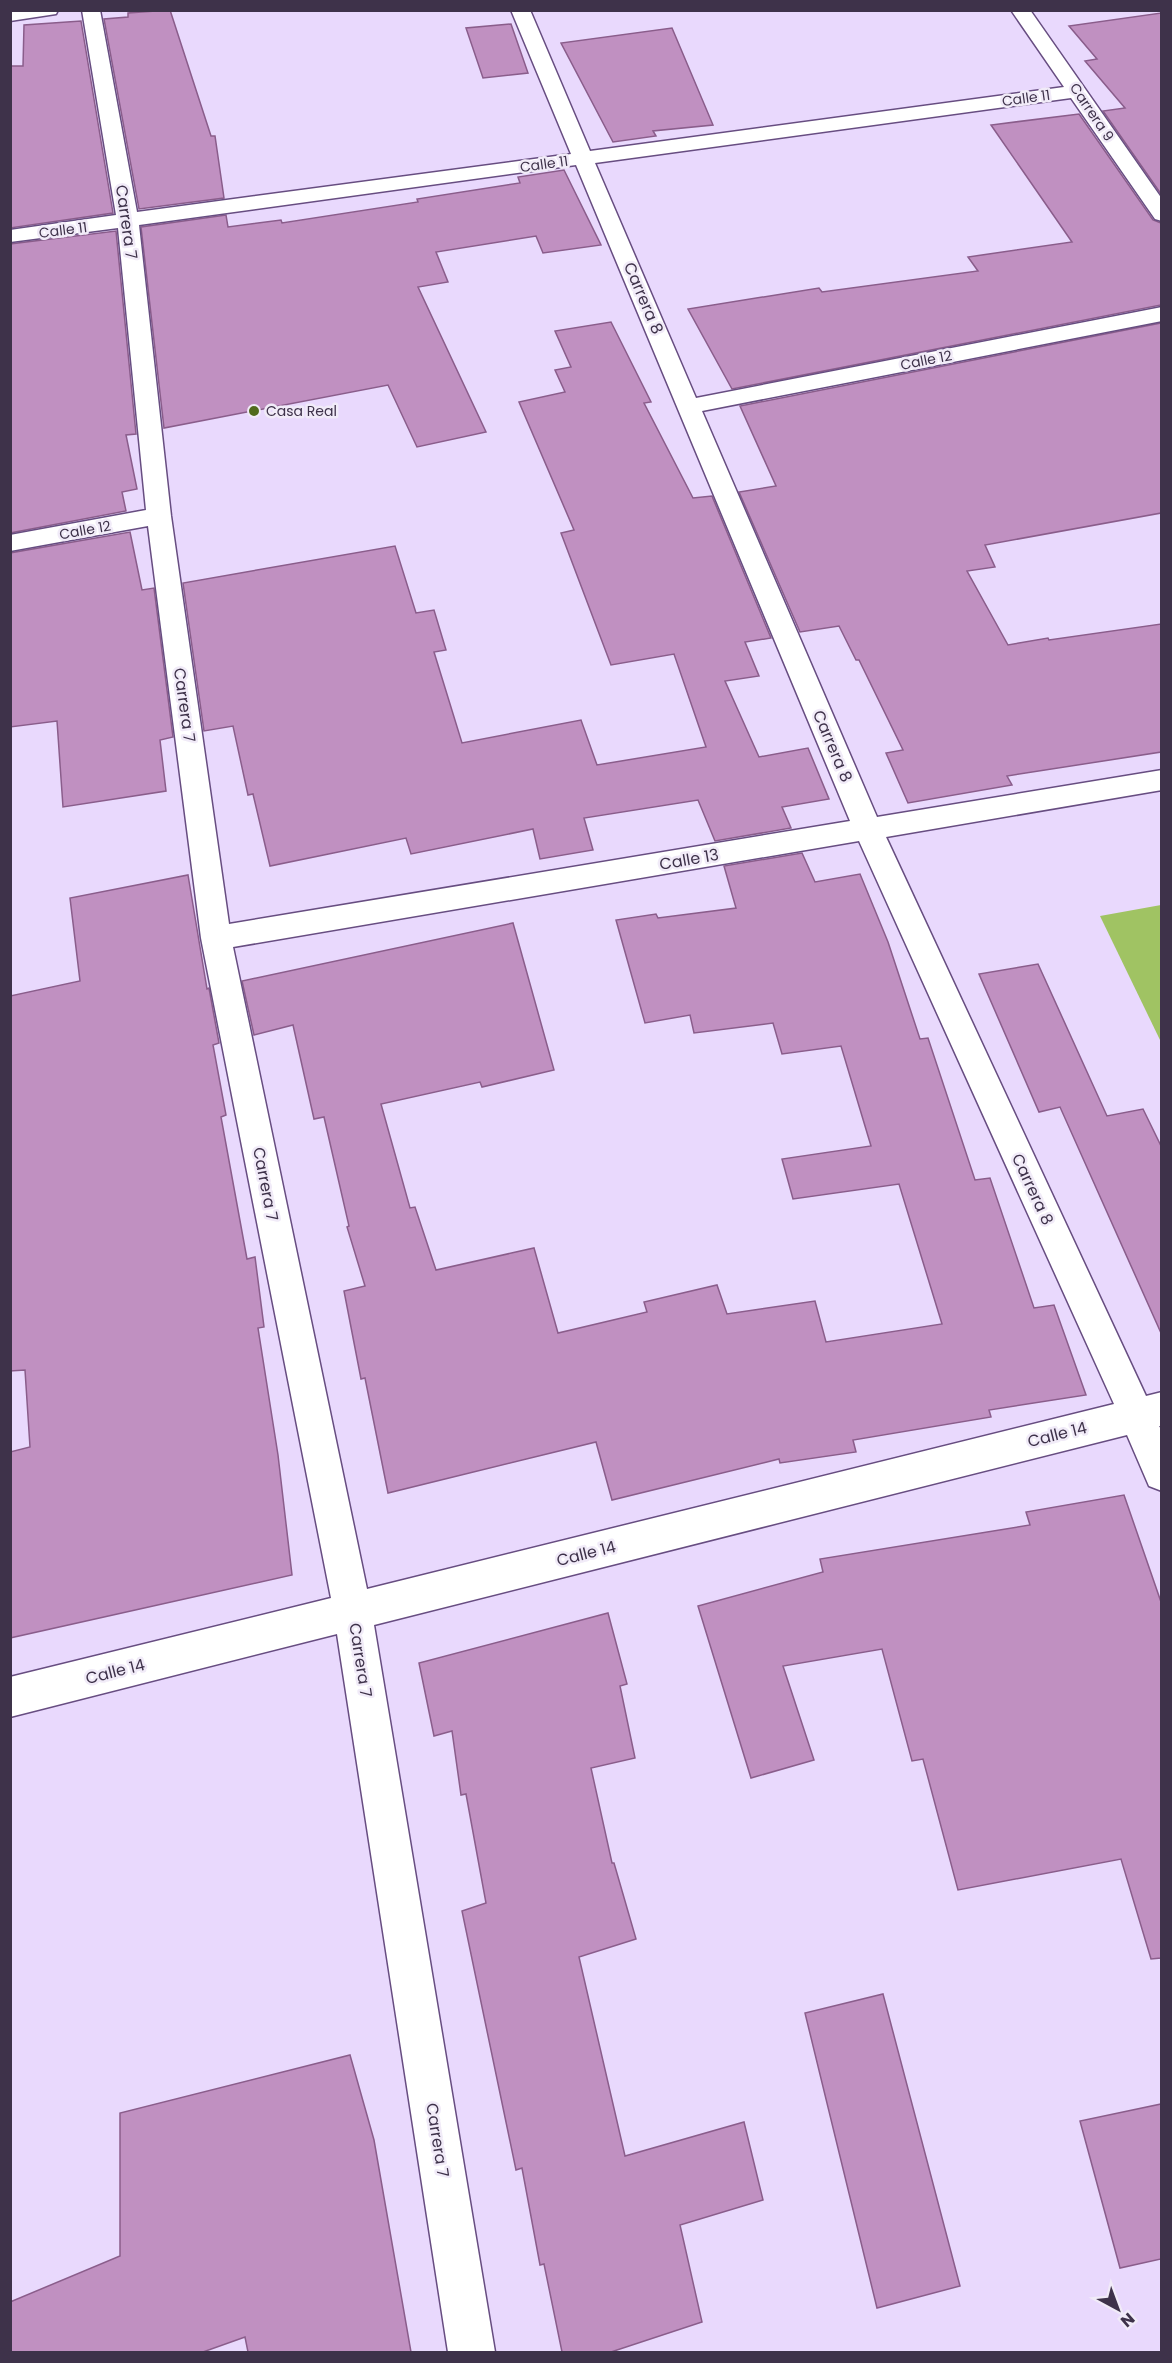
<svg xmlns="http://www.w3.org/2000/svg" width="1172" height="2363" viewBox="0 0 1172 2363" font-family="Poppins,sans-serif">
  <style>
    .green { fill: #a0c363 }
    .building { fill: #c090c1; stroke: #8a5d8b; stroke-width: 1.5 }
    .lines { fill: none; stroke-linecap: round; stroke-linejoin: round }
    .minor-casing { stroke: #674d81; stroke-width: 3 }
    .minor { fill: #fff; fill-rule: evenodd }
    .poi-dot { fill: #516a1c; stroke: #f1ebf8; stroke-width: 2 }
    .labels { text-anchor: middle; stroke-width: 5; stroke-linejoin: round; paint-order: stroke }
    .far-street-label { font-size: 14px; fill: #3e324a; stroke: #f1ebf8 }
    .far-poi-label { font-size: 14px; fill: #3e324a; stroke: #f1ebf8; text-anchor: start }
    .street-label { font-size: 16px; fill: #3e324a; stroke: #f1ebf8 }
  </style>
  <rect width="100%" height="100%" fill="#e9d9fd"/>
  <!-- green -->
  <path class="green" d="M 1161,905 L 1162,905 L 1161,1042 L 1100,916 Z"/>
  <!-- building -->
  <g class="building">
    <path d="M 170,10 L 211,136 L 215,136 L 224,198 L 139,209 L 104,19 L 128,17 L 128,13 Z"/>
    <path d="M 1161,13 L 1161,194 L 1103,111 L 1125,108 L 1085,61 L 1097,59 L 1069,26 Z"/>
    <path d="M 81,21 L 113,213 L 10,228 L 10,66 L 23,66 L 24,25 Z"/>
    <path d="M 511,24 L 528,73 L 483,78 L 466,28 Z"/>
    <path d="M 672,28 L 713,125 L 653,131 L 656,136 L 613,142 L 561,43 Z"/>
    <path d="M 1079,114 L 1153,220 L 1161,223 L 1161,305 L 732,389 L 688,309 L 819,288 L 822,292 L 978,271 L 968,257 L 1072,242 L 991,125 Z"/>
    <path d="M 564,170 L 601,245 L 543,253 L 536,236 L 436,252 L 448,282 L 418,287 L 486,432 L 417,447 L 388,385 L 164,428 L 141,227 L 226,215 L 228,227 L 281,220 L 282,223 L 418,202 L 417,199 L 520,183 L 518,177 Z"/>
    <path d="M 116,231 L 136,434 L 126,435 L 137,489 L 122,492 L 126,511 L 10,533 L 10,244 Z"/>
    <path d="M 611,322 L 651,402 L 644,403 L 693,498 L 712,496 L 771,638 L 745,642 L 759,676 L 725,681 L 759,757 L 808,748 L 829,799 L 782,807 L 791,828 L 715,841 L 698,800 L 584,818 L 593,850 L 540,859 L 533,829 L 411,854 L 406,838 L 270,866 L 253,794 L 248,795 L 233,726 L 204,731 L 183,583 L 395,546 L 416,613 L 434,610 L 446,650 L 434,652 L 462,743 L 581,720 L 597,765 L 706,747 L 674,654 L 611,665 L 561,533 L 574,530 L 519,402 L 565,392 L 555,370 L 571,367 L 555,331 Z"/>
    <path d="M 1161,323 L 1161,513 L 985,545 L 995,567 L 967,571 L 1008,645 L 1048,638 L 1049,640 L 1161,624 L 1161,752 L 1007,776 L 1012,785 L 908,803 L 886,753 L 903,750 L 859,660 L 856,660 L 839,626 L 800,632 L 739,492 L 776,486 L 740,406 Z"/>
    <path d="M 130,532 L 142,590 L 154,588 L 173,737 L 160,740 L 166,791 L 63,807 L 57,721 L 10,727 L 10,553 Z"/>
    <path d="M 802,853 L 815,882 L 860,874 L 888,942 L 920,1039 L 928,1038 L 975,1180 L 990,1178 L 1034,1308 L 1054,1305 L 1086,1395 L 989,1410 L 991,1417 L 853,1440 L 856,1452 L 780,1463 L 779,1459 L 612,1500 L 596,1442 L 388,1493 L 365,1378 L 361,1379 L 344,1291 L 365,1286 L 347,1227 L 349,1226 L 324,1117 L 314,1119 L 293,1025 L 254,1035 L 242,981 L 513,923 L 554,1070 L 482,1087 L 480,1082 L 381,1104 L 410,1208 L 415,1207 L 436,1270 L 534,1248 L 558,1333 L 647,1312 L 644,1302 L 717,1285 L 727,1314 L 815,1301 L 826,1342 L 942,1324 L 899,1184 L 793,1199 L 782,1159 L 871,1146 L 841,1046 L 782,1054 L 773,1023 L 694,1033 L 690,1015 L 645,1023 L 616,920 L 656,914 L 658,918 L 736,908 L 724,866 Z"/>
    <path d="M 188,875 L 207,989 L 209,988 L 219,1043 L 213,1045 L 226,1115 L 221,1117 L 247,1259 L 255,1257 L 264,1327 L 258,1328 L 278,1455 L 292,1575 L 10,1638 L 10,1452 L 30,1447 L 25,1370 L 10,1371 L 10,996 L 80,981 L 70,898 Z"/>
    <path d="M 1038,964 L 1107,1116 L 1143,1109 L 1161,1146 L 1161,1333 L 1060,1107 L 1039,1112 L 979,974 Z"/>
    <path d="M 1124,1495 L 1161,1602 L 1161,1958 L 1151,1959 L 1121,1859 L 958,1890 L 923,1759 L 912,1761 L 882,1649 L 783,1666 L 814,1760 L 751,1778 L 698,1606 L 823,1572 L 820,1559 L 1030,1525 L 1026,1512 Z"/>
    <path d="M 608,1613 L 627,1684 L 620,1686 L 635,1758 L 591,1768 L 612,1863 L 614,1863 L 636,1939 L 579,1957 L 625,2156 L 744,2122 L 763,2200 L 680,2225 L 702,2322 L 611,2352 L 562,2352 L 544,2264 L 540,2265 L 522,2168 L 516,2170 L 462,1911 L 486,1903 L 466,1794 L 461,1795 L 452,1731 L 434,1736 L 419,1663 Z"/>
    <path d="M 883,1994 L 960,2286 L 877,2308 L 805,2013 Z"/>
    <path d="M 350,2055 L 374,2140 L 411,2352 L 248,2352 L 245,2337 L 203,2352 L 10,2352 L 10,2302 L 120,2256 L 120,2113 Z"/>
    <path d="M 1161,2104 L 1161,2259 L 1120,2268 L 1080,2121 Z"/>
  </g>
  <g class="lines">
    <!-- minor casing -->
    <g class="minor-casing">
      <g id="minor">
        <path d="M 10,10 L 58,10 L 56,14 L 10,21 Z"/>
        <path d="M 82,10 L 100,10 L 137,212 L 571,154 L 511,10 L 530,10 L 590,151 L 1064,87 L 1011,10 L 1030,10 L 1162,199 L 1162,221 L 1155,219 L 1071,98 L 595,163 L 696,398 L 1162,307 L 1162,321 L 702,411 L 877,817 L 1162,770 L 1162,790 L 886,837 L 1146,1396 L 1162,1392 L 1162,1426 L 1159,1426 L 1162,1431 L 1162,1491 L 1149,1486 L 1127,1435 L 374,1625 L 495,2352 L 448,2352 L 337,1634 L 10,1717 L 10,1677 L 331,1598 L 201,938 L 148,526 L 10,551 L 10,535 L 146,510 L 118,228 L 10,242 L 10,230 L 116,215 ZM 576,165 L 850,821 L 229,924 L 171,516 L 139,225 ZM 859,841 L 1114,1404 L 367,1589 L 233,947 Z"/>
      </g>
    </g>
    <!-- minor -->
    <use href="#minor" class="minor"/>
  </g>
  <!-- markers -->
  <circle class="poi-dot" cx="254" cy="411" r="6"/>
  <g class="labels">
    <!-- far-street labels -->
    <g class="far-street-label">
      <text transform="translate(1026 98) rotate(-8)" y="5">Calle 11</text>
      <text transform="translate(1092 112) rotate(56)" y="5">Carrera 9</text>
      <text transform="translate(544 164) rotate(-8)" y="5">Calle 11</text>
      <text transform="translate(63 230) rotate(-7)" y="5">Calle 11</text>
      <text transform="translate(926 360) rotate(-11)" y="5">Calle 12</text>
      <text transform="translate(85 530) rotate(-10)" y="5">Calle 12</text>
    </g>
    <!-- far-poi labels -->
    <g class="far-poi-label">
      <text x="266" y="416">Casa Real</text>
    </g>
    <!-- street labels -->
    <g class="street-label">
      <text transform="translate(127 222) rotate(82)" y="6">Carrera 7</text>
      <text transform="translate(644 298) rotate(67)" y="6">Carrera 8</text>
      <text transform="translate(185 705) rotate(82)" y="6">Carrera 7</text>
      <text transform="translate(833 746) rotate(67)" y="6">Carrera 8</text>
      <text transform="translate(689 859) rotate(-10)" y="6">Calle 13</text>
      <text transform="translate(266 1184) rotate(79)" y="6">Carrera 7</text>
      <text transform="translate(1033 1189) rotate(65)" y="6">Carrera 8</text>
      <text transform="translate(1057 1434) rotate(-14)" y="6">Calle 14</text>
      <text transform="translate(586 1553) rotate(-14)" y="6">Calle 14</text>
      <text transform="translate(361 1660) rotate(81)" y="6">Carrera 7</text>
      <text transform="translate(115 1671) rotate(-14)" y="6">Calle 14</text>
      <text transform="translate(438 2140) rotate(81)" y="6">Carrera 7</text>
    </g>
  </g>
  <!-- border -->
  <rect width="1172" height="2363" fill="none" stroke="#3e324a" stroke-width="24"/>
  <!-- north arrow -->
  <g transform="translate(1118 2309) rotate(139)" stroke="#f1ebf8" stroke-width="4.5" paint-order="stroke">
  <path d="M0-4.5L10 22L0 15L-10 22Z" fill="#3e324a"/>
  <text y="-9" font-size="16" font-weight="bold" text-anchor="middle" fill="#3e324a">N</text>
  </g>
</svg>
